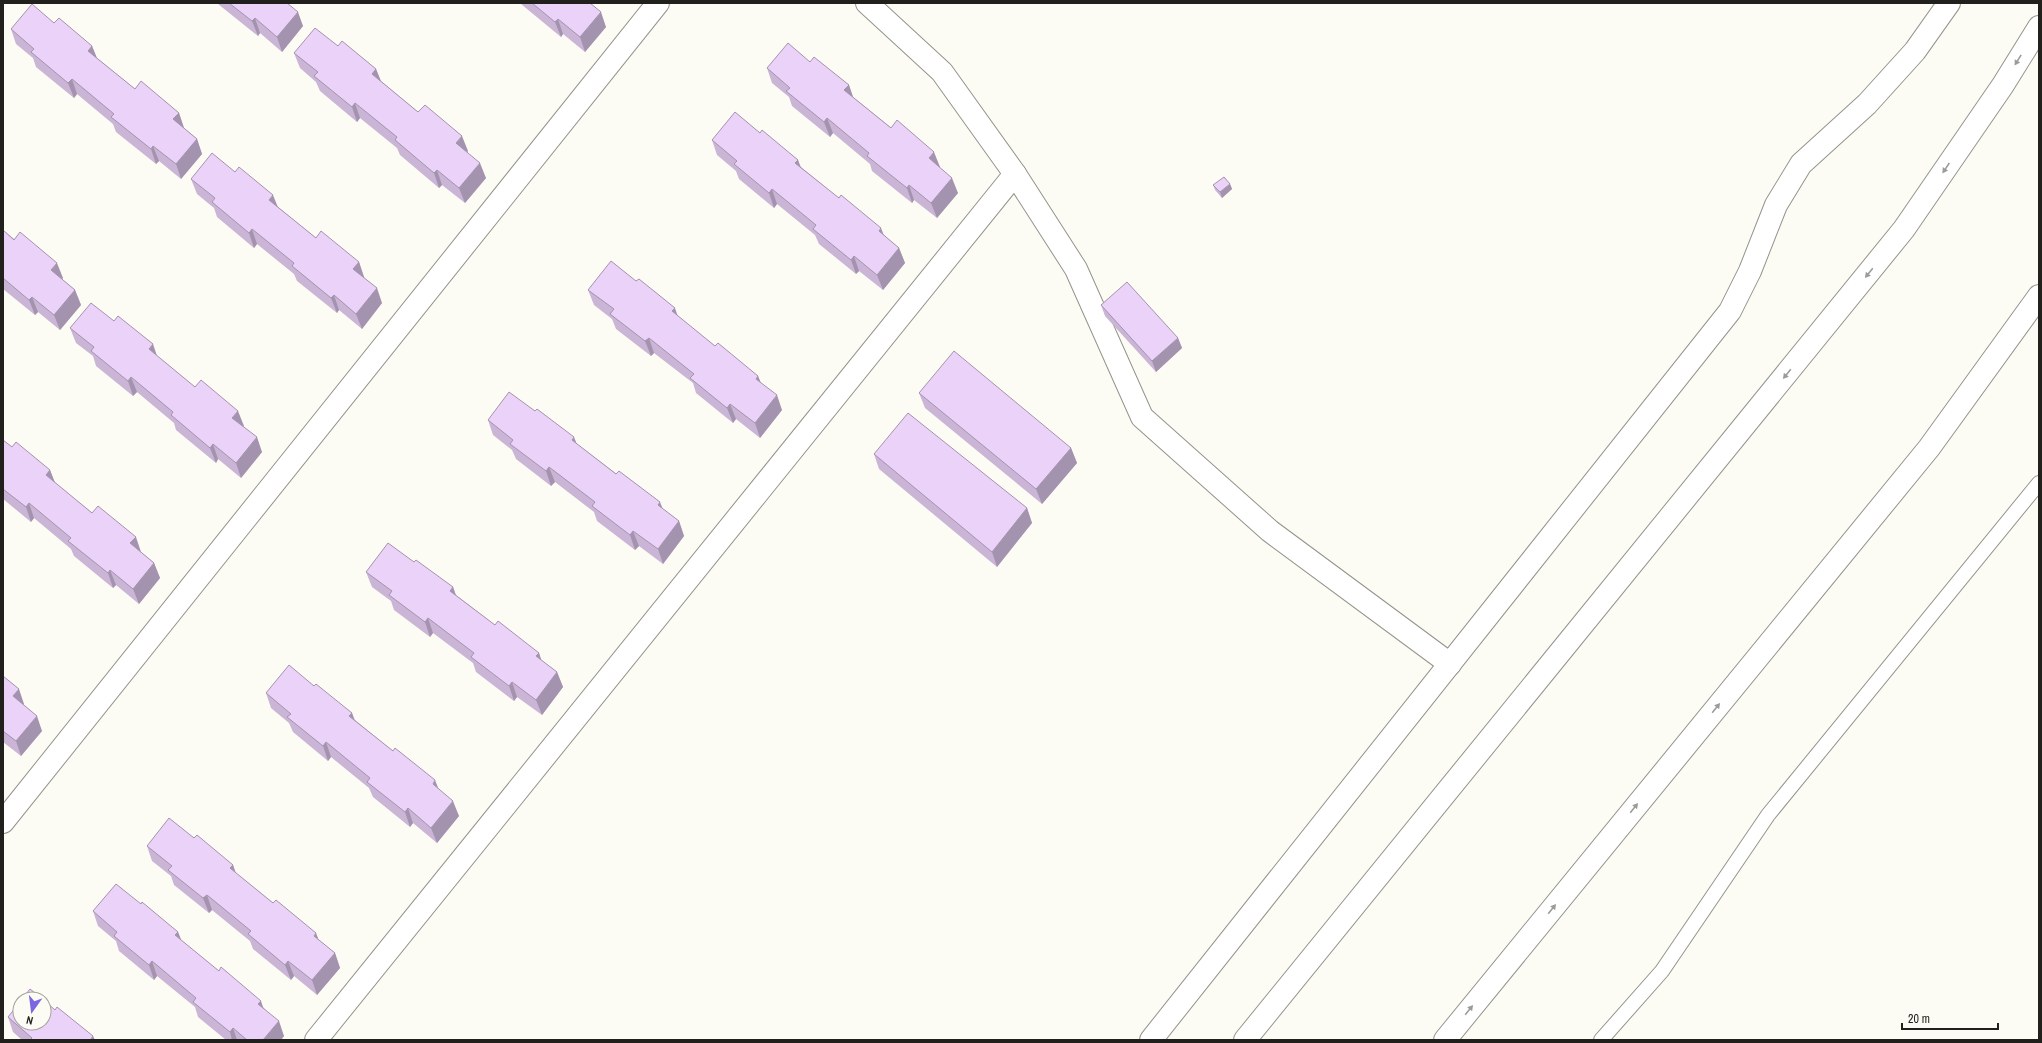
<svg xmlns="http://www.w3.org/2000/svg" width="2042" height="1043" viewBox="0 0 2042 1043" font-family="'Archivo Narrow',sans-serif">
  <style>
    .lines { fill: none; stroke-linecap: round; stroke-linejoin: round }
    .lane-casing { stroke: #94938c; stroke-width: 16 }
    .street-casing { stroke: #94938c; stroke-width: 24 }
    .secondary-casing { stroke: #94938c; stroke-width: 24 }
    .lane { stroke: #fff; stroke-width: 14 }
    .street { stroke: #fff; stroke-width: 22 }
    .secondary { stroke: #fff; stroke-width: 22 }
    .wall { fill: #cab5d6 }
    .shaded-wall { fill: #a493ae }
    .building { fill: #ebd2f9; stroke: #a493ae }
    .oneway { fill: #9b9b99 }
  </style>
  <rect width="100%" height="100%" fill="#fdfcf4"/>
  <g class="lines">
    <!-- lane casing -->
    <g class="lane-casing">
      <path id="lane" d="M 1601,1040 L 1662,971 L 1768,815 L 2039,483"/>
    </g>
    <!-- street casing -->
    <g class="street-casing">
      <g id="street">
        <path d="M 867,3 L 942,72 L 1015,174 L 1076,269 L 1142,417 L 1270,531 L 1450,664"/>
        <path d="M 3,822 L 658,3"/>
        <path d="M 316,1040 L 1015,174"/>
        <path d="M 1151,1040 L 1730,311 L 1750,271 L 1776,205 L 1801,164 L 1867,104 L 1915,51 L 1949,3"/>
      </g>
    </g>
    <!-- secondary casing -->
    <g class="secondary-casing">
      <g id="secondary">
        <path d="M 1245,1040 L 1904,229 L 2003,85 L 2039,27"/>
        <path d="M 1445,1040 L 1929,448 L 2039,296"/>
      </g>
    </g>
    <!-- lane -->
    <use href="#lane" class="lane"/>
    <!-- street -->
    <use href="#street" class="street"/>
    <!-- secondary -->
    <use href="#secondary" class="secondary"/>
  </g>
  <!-- wall -->
  <g class="wall">
    <path d="M 217,3 L 287,3 L 303,26 L 282,52 L 260,33 L 258,36 L 218,4 Z"/>
    <path d="M 520,3 L 590,3 L 606,27 L 585,52 L 563,34 L 561,37 L 521,4 Z"/>
    <path d="M 54,23 L 92,46 L 97,58 L 135,89 L 179,113 L 184,128 L 197,139 L 202,154 L 181,179 L 159,161 L 156,164 L 116,132 L 113,124 L 77,94 L 74,98 L 36,67 L 33,58 L 16,44 L 11,29 Z"/>
    <path d="M 338,46 L 376,69 L 381,81 L 418,112 L 468,151 L 467,152 L 486,178 L 465,203 L 442,185 L 439,188 L 400,155 L 397,148 L 360,118 L 357,122 L 320,91 L 316,82 L 300,68 L 294,53 Z"/>
    <path d="M 810,62 L 849,85 L 853,97 L 940,167 L 939,167 L 958,193 L 937,218 L 914,200 L 912,203 L 872,171 L 870,164 L 833,133 L 830,137 L 792,106 L 789,97 L 772,83 L 767,68 Z"/>
    <path d="M 760,133 L 798,160 L 801,167 L 899,248 L 905,263 L 883,290 L 859,271 L 856,274 L 819,244 L 815,235 L 777,204 L 774,208 L 739,179 L 736,171 L 717,155 L 712,140 Z"/>
    <path d="M 191,179 L 278,207 L 316,238 L 359,262 L 364,277 L 382,303 L 362,329 L 339,310 L 337,313 L 297,281 L 294,274 L 257,244 L 254,248 L 217,217 L 214,208 L 197,194 Z"/>
    <path d="M 1230,184 L 1232,189 L 1222,198 L 1215,190 L 1213,185 Z"/>
    <path d="M 3,230 L 63,278 L 62,279 L 75,290 L 81,305 L 60,330 L 38,312 L 35,315 L 3,289 Z"/>
    <path d="M 588,290 L 677,316 L 715,346 L 758,376 L 761,383 L 782,410 L 760,438 L 736,419 L 733,423 L 696,393 L 693,383 L 654,353 L 651,356 L 616,329 L 612,319 L 594,305 Z"/>
    <path d="M 1101,305 L 1178,338 L 1182,348 L 1156,372 L 1105,316 Z"/>
    <path d="M 70,328 L 157,356 L 195,387 L 244,426 L 243,426 L 262,452 L 241,478 L 218,459 L 216,463 L 176,430 L 174,423 L 137,392 L 133,396 L 96,366 L 93,356 L 76,343 Z"/>
    <path d="M 919,393 L 1071,448 L 1077,463 L 1042,504 L 925,408 Z"/>
    <path d="M 488,420 L 577,444 L 679,521 L 684,536 L 663,564 L 639,546 L 635,550 L 597,521 L 594,512 L 555,482 L 551,486 L 516,459 L 512,450 L 493,435 Z"/>
    <path d="M 3,440 L 12,447 L 50,470 L 54,482 L 141,552 L 154,563 L 160,578 L 139,604 L 116,585 L 113,588 L 74,556 L 71,549 L 34,518 L 31,522 L 3,499 Z"/>
    <path d="M 874,454 L 1027,508 L 1032,523 L 997,567 L 879,469 Z"/>
    <path d="M 414,562 L 453,587 L 456,595 L 495,625 L 539,653 L 541,660 L 557,672 L 563,687 L 542,715 L 517,697 L 514,701 L 476,672 L 473,663 L 433,633 L 430,637 L 394,610 L 391,601 L 372,587 L 366,572 Z"/>
    <path d="M 3,676 L 24,704 L 24,705 L 42,731 L 21,756 L 3,742 Z"/>
    <path d="M 314,686 L 352,713 L 355,720 L 438,788 L 459,816 L 437,843 L 413,823 L 410,827 L 373,797 L 369,788 L 331,757 L 328,761 L 293,732 L 289,723 L 271,708 L 266,693 Z"/>
    <path d="M 194,838 L 233,865 L 236,873 L 335,953 L 340,968 L 317,995 L 294,976 L 291,980 L 253,949 L 250,941 L 212,910 L 209,913 L 174,885 L 171,876 L 152,861 L 147,846 Z"/>
    <path d="M 141,904 L 178,932 L 181,940 L 264,1008 L 284,1036 L 281,1040 L 226,1040 L 198,1017 L 195,1007 L 157,976 L 154,980 L 119,951 L 116,941 L 98,926 L 93,911 Z"/>
    <path d="M 8,1017 L 95,1040 L 22,1040 L 13,1032 Z"/>
  </g>
  <!-- shaded-wall -->
  <g class="shaded-wall">
    <path d="M 298,12 L 303,26 L 282,52 L 277,37 Z"/>
    <path d="M 601,12 L 606,27 L 585,52 L 580,37 Z"/>
    <path d="M 255,18 L 260,33 L 258,36 L 252,21 Z"/>
    <path d="M 558,19 L 563,34 L 561,37 L 555,22 Z"/>
    <path d="M 92,46 L 98,61 L 88,51 Z"/>
    <path d="M 376,69 L 382,84 L 372,74 Z"/>
    <path d="M 72,79 L 77,94 L 74,98 L 68,83 Z"/>
    <path d="M 849,85 L 854,100 L 844,90 Z"/>
    <path d="M 355,103 L 360,118 L 357,122 L 352,107 Z"/>
    <path d="M 179,113 L 184,128 L 178,134 L 173,119 Z"/>
    <path d="M 827,118 L 833,133 L 830,137 L 824,122 Z"/>
    <path d="M 462,136 L 468,151 L 462,158 L 456,143 Z"/>
    <path d="M 197,139 L 202,154 L 181,179 L 176,164 Z"/>
    <path d="M 153,146 L 159,161 L 156,164 L 151,149 Z"/>
    <path d="M 934,152 L 940,167 L 934,173 L 929,158 Z"/>
    <path d="M 798,160 L 803,175 L 795,163 Z"/>
    <path d="M 480,163 L 486,178 L 465,203 L 459,188 Z"/>
    <path d="M 437,170 L 442,185 L 439,188 L 434,173 Z"/>
    <path d="M 952,178 L 958,193 L 937,218 L 931,203 Z"/>
    <path d="M 1230,184 L 1232,189 L 1222,198 L 1220,192 Z"/>
    <path d="M 909,185 L 914,200 L 912,203 L 907,188 Z"/>
    <path d="M 772,189 L 777,204 L 774,208 L 769,193 Z"/>
    <path d="M 273,195 L 279,210 L 269,200 Z"/>
    <path d="M 881,228 L 887,243 L 879,231 Z"/>
    <path d="M 252,229 L 257,244 L 254,248 L 249,233 Z"/>
    <path d="M 899,248 L 905,263 L 883,290 L 877,275 Z"/>
    <path d="M 854,256 L 859,271 L 856,274 L 851,260 Z"/>
    <path d="M 359,262 L 364,277 L 359,284 L 353,269 Z"/>
    <path d="M 57,263 L 63,278 L 57,285 L 51,270 Z"/>
    <path d="M 377,288 L 382,303 L 362,329 L 356,314 Z"/>
    <path d="M 75,290 L 81,305 L 60,330 L 54,315 Z"/>
    <path d="M 334,295 L 339,310 L 337,313 L 331,298 Z"/>
    <path d="M 32,297 L 38,312 L 35,315 L 29,300 Z"/>
    <path d="M 675,308 L 680,323 L 672,311 Z"/>
    <path d="M 649,338 L 654,353 L 651,356 L 645,341 Z"/>
    <path d="M 1178,338 L 1182,348 L 1156,372 L 1152,361 Z"/>
    <path d="M 153,344 L 158,359 L 149,349 Z"/>
    <path d="M 758,376 L 764,391 L 756,379 Z"/>
    <path d="M 131,377 L 137,392 L 133,396 L 128,381 Z"/>
    <path d="M 777,395 L 782,410 L 760,438 L 755,423 Z"/>
    <path d="M 730,404 L 736,419 L 733,423 L 727,408 Z"/>
    <path d="M 238,411 L 244,426 L 238,433 L 232,418 Z"/>
    <path d="M 257,437 L 262,452 L 241,478 L 236,463 Z"/>
    <path d="M 574,437 L 580,452 L 572,440 Z"/>
    <path d="M 213,444 L 218,459 L 216,463 L 210,448 Z"/>
    <path d="M 1071,448 L 1077,463 L 1042,504 L 1036,489 Z"/>
    <path d="M 549,467 L 555,482 L 551,486 L 546,471 Z"/>
    <path d="M 50,470 L 56,485 L 46,475 Z"/>
    <path d="M 660,502 L 666,517 L 658,505 Z"/>
    <path d="M 29,503 L 34,518 L 31,522 L 26,507 Z"/>
    <path d="M 1027,508 L 1032,523 L 997,567 L 992,552 Z"/>
    <path d="M 679,521 L 684,536 L 663,564 L 658,549 Z"/>
    <path d="M 633,531 L 639,546 L 635,550 L 630,535 Z"/>
    <path d="M 136,537 L 141,552 L 136,558 L 130,543 Z"/>
    <path d="M 154,563 L 160,578 L 139,604 L 133,589 Z"/>
    <path d="M 110,570 L 116,585 L 113,588 L 108,573 Z"/>
    <path d="M 453,587 L 458,602 L 450,591 Z"/>
    <path d="M 428,618 L 433,633 L 430,637 L 425,622 Z"/>
    <path d="M 539,653 L 544,668 L 536,656 Z"/>
    <path d="M 557,672 L 563,687 L 542,715 L 536,700 Z"/>
    <path d="M 512,682 L 517,697 L 514,701 L 509,686 Z"/>
    <path d="M 19,689 L 24,704 L 18,711 L 13,696 Z"/>
    <path d="M 352,713 L 357,728 L 349,716 Z"/>
    <path d="M 37,716 L 42,731 L 21,756 L 16,741 Z"/>
    <path d="M 326,742 L 331,757 L 328,761 L 323,746 Z"/>
    <path d="M 435,780 L 441,795 L 433,784 Z"/>
    <path d="M 453,801 L 459,816 L 437,843 L 431,828 Z"/>
    <path d="M 408,808 L 413,823 L 410,827 L 405,812 Z"/>
    <path d="M 233,865 L 238,880 L 230,868 Z"/>
    <path d="M 207,895 L 212,910 L 209,913 L 203,898 Z"/>
    <path d="M 178,932 L 184,947 L 175,935 Z"/>
    <path d="M 316,933 L 322,948 L 314,936 Z"/>
    <path d="M 335,953 L 340,968 L 317,995 L 312,980 Z"/>
    <path d="M 152,961 L 157,976 L 154,980 L 149,965 Z"/>
    <path d="M 288,961 L 294,976 L 291,980 L 285,965 Z"/>
    <path d="M 261,1001 L 266,1016 L 258,1004 Z"/>
    <path d="M 279,1021 L 284,1036 L 281,1040 L 263,1040 Z"/>
    <path d="M 233,1028 L 237,1040 L 232,1040 L 230,1032 Z"/>
    <path d="M 93,1036 L 95,1040 L 91,1040 L 91,1039 Z"/>
  </g>
  <!-- building -->
  <g class="building">
    <path d="M 229,3 L 287,3 L 298,12 L 277,37 L 255,18 L 252,21 Z"/>
    <path d="M 532,3 L 590,3 L 601,12 L 580,37 L 558,19 L 555,22 Z"/>
    <path d="M 32,4 L 54,23 L 59,18 L 92,46 L 88,51 L 135,89 L 141,81 L 179,113 L 173,119 L 197,139 L 176,164 L 153,146 L 151,149 L 111,117 L 114,114 L 72,79 L 68,83 L 31,52 L 34,49 L 11,29 Z"/>
    <path d="M 315,28 L 338,46 L 342,41 L 376,69 L 372,74 L 418,112 L 425,105 L 462,136 L 456,143 L 480,163 L 459,188 L 437,170 L 434,173 L 395,140 L 397,137 L 355,103 L 352,107 L 314,76 L 318,72 L 294,53 Z"/>
    <path d="M 788,43 L 810,62 L 814,57 L 849,85 L 844,90 L 891,128 L 897,120 L 934,152 L 929,158 L 952,178 L 931,203 L 909,185 L 907,188 L 867,156 L 869,153 L 827,118 L 824,122 L 786,91 L 790,88 L 767,68 Z"/>
    <path d="M 735,112 L 760,133 L 762,130 L 798,160 L 795,163 L 839,198 L 841,195 L 881,228 L 879,231 L 899,248 L 877,275 L 854,256 L 851,260 L 813,229 L 816,225 L 772,189 L 769,193 L 734,164 L 737,161 L 712,140 Z"/>
    <path d="M 212,153 L 235,172 L 239,167 L 273,195 L 269,200 L 316,238 L 321,231 L 359,262 L 353,269 L 377,288 L 356,314 L 334,295 L 331,298 L 292,266 L 294,263 L 252,229 L 249,233 L 212,202 L 215,198 L 191,179 Z"/>
    <path d="M 1224,177 L 1230,184 L 1220,192 L 1213,185 Z"/>
    <path d="M 3,230 L 14,240 L 20,232 L 57,263 L 51,270 L 75,290 L 54,315 L 32,297 L 29,300 L 3,278 Z"/>
    <path d="M 611,261 L 636,281 L 639,279 L 675,308 L 672,311 L 715,346 L 718,343 L 758,376 L 756,379 L 777,395 L 755,423 L 730,404 L 727,408 L 690,378 L 694,374 L 649,338 L 645,341 L 610,314 L 614,309 L 588,290 Z"/>
    <path d="M 1127,282 L 1178,338 L 1152,361 L 1101,305 Z"/>
    <path d="M 91,303 L 114,321 L 118,316 L 153,344 L 149,349 L 195,387 L 201,380 L 238,411 L 232,418 L 257,437 L 236,463 L 213,444 L 210,448 L 171,415 L 173,412 L 131,377 L 128,381 L 91,351 L 94,347 L 70,328 Z"/>
    <path d="M 954,351 L 1071,448 L 1036,489 L 919,393 Z"/>
    <path d="M 509,392 L 535,411 L 537,409 L 574,437 L 572,440 L 616,474 L 619,471 L 660,502 L 658,505 L 679,521 L 658,549 L 633,531 L 630,535 L 592,506 L 595,502 L 549,467 L 546,471 L 510,444 L 513,440 L 488,420 Z"/>
    <path d="M 908,413 L 1027,508 L 992,552 L 874,454 Z"/>
    <path d="M 3,440 L 12,447 L 16,442 L 50,470 L 46,475 L 92,513 L 98,506 L 136,537 L 130,543 L 154,563 L 133,589 L 110,570 L 108,573 L 68,541 L 71,538 L 29,503 L 26,507 L 3,489 Z"/>
    <path d="M 388,543 L 414,562 L 416,560 L 453,587 L 450,591 L 495,625 L 498,621 L 539,653 L 536,656 L 557,672 L 536,700 L 512,682 L 509,686 L 471,657 L 474,653 L 428,618 L 425,622 L 389,595 L 392,591 L 366,572 Z"/>
    <path d="M 289,665 L 314,686 L 316,684 L 352,713 L 349,716 L 393,751 L 395,748 L 435,780 L 433,784 L 453,801 L 431,828 L 408,808 L 405,812 L 367,782 L 370,778 L 326,742 L 323,746 L 287,717 L 291,714 L 266,693 Z"/>
    <path d="M 3,676 L 19,689 L 13,696 L 37,716 L 16,741 L 3,731 Z"/>
    <path d="M 169,818 L 194,838 L 197,835 L 233,865 L 230,868 L 273,903 L 276,900 L 316,933 L 314,936 L 335,953 L 312,980 L 288,961 L 285,965 L 248,934 L 251,931 L 207,895 L 203,898 L 168,870 L 172,866 L 147,846 Z"/>
    <path d="M 116,884 L 141,904 L 142,902 L 178,932 L 175,935 L 219,971 L 221,967 L 261,1001 L 258,1004 L 279,1021 L 263,1040 L 247,1040 L 233,1028 L 230,1032 L 193,1002 L 196,998 L 152,961 L 149,965 L 114,936 L 117,932 L 93,911 Z"/>
    <path d="M 30,989 L 43,999 L 22,999 Z"/>
    <path d="M 44,1000 L 55,1010 L 57,1007 L 93,1036 L 91,1039 L 92,1040 L 30,1040 L 32,1038 L 8,1017 L 20,1002 L 20,1023 L 44,1023 Z"/>
  </g>
  <!-- one-way arrows -->
  <defs><path id="oneway-solid" d="M-6-.8H1V-3.2L6.5 0L1 3.2V.8H-6Z"/></defs>
  <g class="oneway">
    <use href="#oneway-solid" transform="translate(2018 60) rotate(122)"/>
    <use href="#oneway-solid" transform="translate(1946 168) rotate(124)"/>
    <use href="#oneway-solid" transform="translate(1869 273) rotate(129)"/>
    <use href="#oneway-solid" transform="translate(1787 374) rotate(129)"/>
    <use href="#oneway-solid" transform="translate(1716 708) rotate(-51)"/>
    <use href="#oneway-solid" transform="translate(1634 808) rotate(-51)"/>
    <use href="#oneway-solid" transform="translate(1552 909) rotate(-51)"/>
    <use href="#oneway-solid" transform="translate(1469 1010) rotate(-51)"/>
  </g>
  <!-- border -->
  <rect width="2042" height="1043" fill="none" stroke="#21201d" stroke-width="8"/>
  <!-- north arrow -->
  <g transform="translate(32 1011) rotate(194)"><circle r="19" fill="#fdfcf4" stroke="#a5a49e"/>
  <path d="M0-3L7 15L0 10L-7 15Z" fill="#7c67e2"/>
  <text y="-6" font-size="11" font-weight="bold" text-anchor="middle" fill="#21201d">N</text>
  </g>
  <!-- scale -->
  <path d="M1902 1023v6h96v-6" fill="none" stroke="#21201d" stroke-width="2"/>
  <text x="1908" y="1023" font-size="12" fill="#21201d" stroke="#fdfcf4" stroke-width="3" paint-order="stroke">20 m</text>
</svg>
